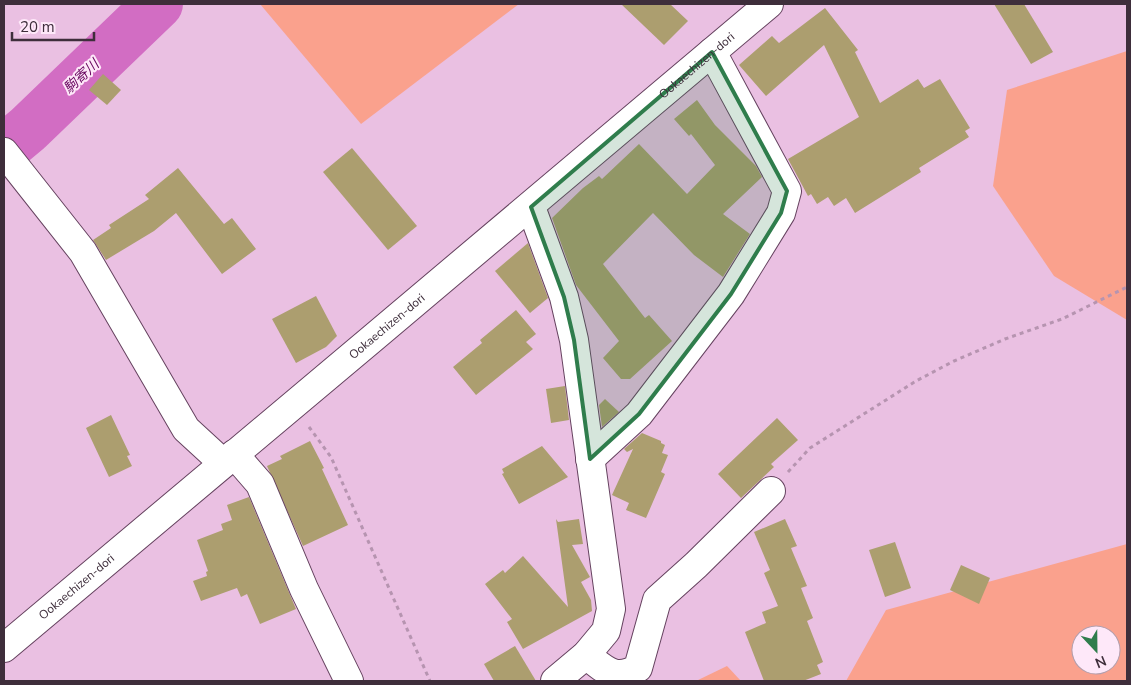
<svg xmlns="http://www.w3.org/2000/svg" width="1131" height="685" viewBox="0 0 1131 685" font-family="'Nunito Sans','Noto Sans JP',sans-serif">
  <style>
    .green { fill: #faa18d; fill-rule: evenodd }
    .lines { fill: none; stroke-linecap: round; stroke-linejoin: round }
    .river { stroke: #d26dc3; stroke-width: 50 }
    .building { fill: #ac9e6f }
    .minor-casing { stroke: #65425f; stroke-width: 30 }
    .path { stroke: #b694b0; stroke-width: 3; stroke-dasharray: 4 4; stroke-linecap: butt }
    .minor { stroke: #fff; stroke-width: 28 }
    .marked { fill: #2f7d4c; fill-opacity: 0.2; stroke: #2f7d4c; stroke-width: 4; stroke-linejoin: round }
    .labels { text-anchor: middle; stroke-width: 4; stroke-linejoin: round; paint-order: stroke }
    .street-label { font-size: 12px; fill: #3e2e3b; stroke: #fee8f9 }
    .water-label { font-size: 14px; font-style: italic; fill: #66035d; stroke: #fee8f9 }
  </style>
  <rect width="100%" height="100%" fill="#eac0e2"/>
  <!-- green -->
  <g class="green">
    <path d="M 260,4 L 519,4 L 361,124 Z"/>
    <path d="M 1127,51 L 1127,320 L 1054,276 L 993,186 L 1007,90 Z"/>
    <path d="M 1127,544 L 1127,681 L 846,681 L 886,610 ZM 1081,635 L 1111,635 L 1111,665 L 1081,665 Z"/>
    <path d="M 727,666 L 741,681 L 696,681 Z"/>
  </g>
  <g class="lines">
    <!-- river -->
    <path class="river" d="M 4,149 L 28,129 L 158,4"/>
  </g>
  <!-- building -->
  <g class="building">
    <path d="M 621,4 L 670,4 L 688,21 L 664,45 Z"/>
    <path d="M 994,4 L 1024,4 L 1053,52 L 1031,64 Z"/>
    <path d="M 825,8 L 858,50 L 855,52 L 880,103 L 918,79 L 924,88 L 940,79 L 970,128 L 965,131 L 969,137 L 919,168 L 921,172 L 855,213 L 846,198 L 834,206 L 828,197 L 817,204 L 811,194 L 808,196 L 788,159 L 859,117 L 824,45 L 766,96 L 739,65 L 772,36 L 779,43 Z"/>
    <path d="M 103,74 L 121,90 L 107,105 L 89,90 Z"/>
    <path d="M 697,100 L 715,125 L 756,166 L 762,177 L 723,214 L 750,234 L 723,277 L 694,255 L 653,213 L 603,264 L 645,318 L 649,315 L 672,341 L 630,379 L 621,379 L 603,358 L 619,341 L 576,285 L 552,218 L 583,188 L 599,176 L 602,179 L 639,144 L 687,194 L 715,165 L 691,134 L 689,136 L 674,119 Z"/>
    <path d="M 352,148 L 417,226 L 388,250 L 323,172 Z"/>
    <path d="M 178,168 L 224,224 L 232,218 L 256,249 L 222,274 L 176,213 L 154,231 L 106,260 L 93,240 L 111,228 L 109,225 L 149,199 L 145,195 Z"/>
    <path d="M 528,243 L 548,298 L 530,313 L 495,271 Z"/>
    <path d="M 316,296 L 337,336 L 326,347 L 296,363 L 272,319 Z"/>
    <path d="M 516,310 L 536,334 L 526,342 L 533,349 L 476,395 L 453,367 L 482,343 L 480,340 Z"/>
    <path d="M 565,386 L 569,420 L 551,423 L 546,389 Z"/>
    <path d="M 605,399 L 619,412 L 602,427 L 599,405 Z"/>
    <path d="M 111,415 L 130,455 L 127,456 L 132,466 L 109,477 L 86,428 Z"/>
    <path d="M 777,418 L 798,440 L 771,464 L 774,467 L 741,498 L 718,474 Z"/>
    <path d="M 642,433 L 661,441 L 661,443 L 665,445 L 662,453 L 668,455 L 661,472 L 665,474 L 646,518 L 626,510 L 629,503 L 612,495 L 633,449 L 627,452 L 624,449 Z"/>
    <path d="M 310,441 L 324,468 L 322,469 L 348,525 L 303,546 L 267,466 L 282,459 L 280,456 Z"/>
    <path d="M 542,446 L 568,477 L 519,504 L 502,474 L 504,473 L 502,469 Z"/>
    <path d="M 249,497 L 296,609 L 260,624 L 247,594 L 241,597 L 237,588 L 201,601 L 193,581 L 207,576 L 206,572 L 208,571 L 197,540 L 223,530 L 221,524 L 232,520 L 227,505 Z"/>
    <path d="M 556,519 L 558,522 L 579,519 L 583,544 L 572,545 L 590,577 L 581,582 L 591,600 L 592,611 L 523,649 L 507,622 L 512,619 L 485,584 L 503,570 L 505,573 L 523,556 L 568,607 Z"/>
    <path d="M 785,519 L 797,546 L 791,548 L 807,586 L 801,588 L 813,618 L 807,621 L 823,662 L 817,665 L 821,674 L 803,681 L 764,681 L 745,632 L 766,623 L 762,612 L 778,606 L 764,573 L 770,570 L 754,532 Z"/>
    <path d="M 895,542 L 911,588 L 885,597 L 869,550 Z"/>
    <path d="M 961,565 L 990,578 L 979,604 L 950,590 Z"/>
    <path d="M 515,646 L 536,681 L 494,681 L 484,664 Z"/>
  </g>
  <g class="lines">
    <!-- minor casing -->
    <g class="minor-casing">
      <g id="minor">
        <path d="M 4,152 L 83,252 L 186,429 L 223,463"/>
        <path d="M 531,207 L 564,297 L 574,340 L 611,609 L 606,631 L 586,655 L 555,681"/>
        <path d="M 234,454 L 260,484 L 304,589 L 349,681"/>
        <path d="M 590,459 L 639,414 L 731,294 L 781,213 L 787,191 L 712,52"/>
        <path id="s1" d="M 4,648 C 258,433 516,220 769,4"/>
        <path d="M 586,655 C 605,669 614,682 638,668 L 657,600 L 696,565 L 771,491"/>
      </g>
    </g>
    <!-- path -->
    <g class="path">
      <path d="M 309,427 L 331,457 L 430,681"/>
      <path d="M 788,472 L 810,448 L 916,381 L 954,361 L 1005,339 L 1062,319 L 1127,287"/>
    </g>
    <!-- minor -->
    <use href="#minor" class="minor"/>
  </g>
  <!-- marked area -->
  <path class="marked" d="M 712,52 L 787,191 L 781,213 L 731,294 L 672,371 L 639,414 L 590,459 L 574,340 L 564,297 L 531,207 Z"/>
  <g class="labels">
    <!-- street labels -->
    <g class="street-label">
      <text dy="4" stroke="none"><textPath href="#s1" startOffset="905">Ookaechizen-dori</textPath></text>
      <text dy="4" stroke="none"><textPath href="#s1" startOffset="500">Ookaechizen-dori</textPath></text>
      <text dy="4" stroke="none"><textPath href="#s1" startOffset="95">Ookaechizen-dori</textPath></text>
    </g>
    <!-- water labels -->
    <g class="water-label">
      <text transform="translate(81 76) rotate(-43)" y="5">駒寄川</text>
    </g>
  </g>
  <!-- border -->
  <rect width="1131" height="685" fill="none" stroke="#3e2e3b" stroke-width="10"/>
  <!-- north arrow -->
  <g transform="translate(1096 650) rotate(158)"><circle r="24" fill="#fee8f9" stroke="#b19ead"/>
  <path d="M0-4L9 19L0 12L-9 19Z" fill="#2f7d4c"/>
  <text y="-8" font-size="14" font-weight="bold" text-anchor="middle" fill="#3e2e3b">N</text>
  </g>
  <!-- scale -->
  <path d="M12 32v8h82v-8" fill="none" stroke="#3e2e3b" stroke-width="2.5"/>
  <text x="20" y="32" font-size="15" fill="#3e2e3b" stroke="#fee8f9" stroke-width="4" paint-order="stroke">20 m</text>
</svg>
